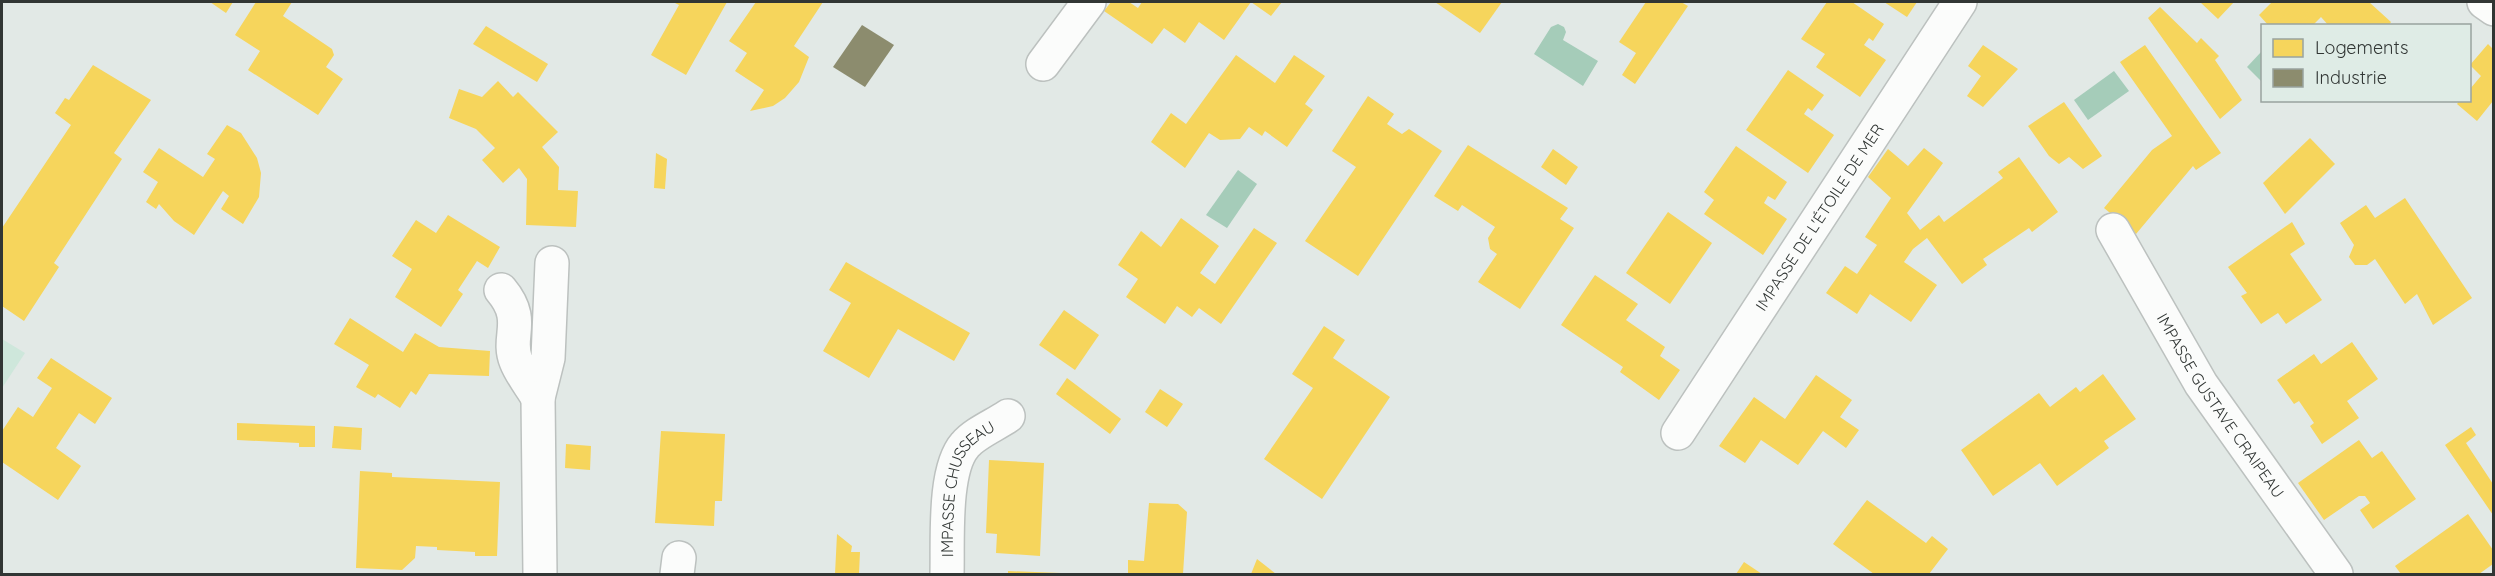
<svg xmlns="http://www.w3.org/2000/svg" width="2495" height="576" viewBox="0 0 2495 576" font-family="Quicksand,sans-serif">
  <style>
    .green { fill: #cee7db }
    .water { fill: #a5ccb9 }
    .homes { fill: #f6d55c }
    .industry { fill: #8c8c6e }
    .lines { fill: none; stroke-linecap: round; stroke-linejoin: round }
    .minor-casing { stroke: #bcc1bf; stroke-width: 36 }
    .minor { stroke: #fbfcfb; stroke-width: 33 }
    .labels { text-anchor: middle; stroke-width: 6; stroke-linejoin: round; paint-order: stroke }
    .street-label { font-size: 16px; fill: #313634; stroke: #dfece6 }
  </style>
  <rect width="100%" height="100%" fill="#e2e9e6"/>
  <!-- green -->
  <path class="green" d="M 2,339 L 25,353 L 2,388 Z"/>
  <!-- water -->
  <g class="water">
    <path d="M 1558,24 L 1564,27 L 1566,32 L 1563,40 L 1598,61 L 1583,86 L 1534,54 L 1551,27 Z"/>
    <path d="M 2262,51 L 2262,82 L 2247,67 Z"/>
    <path d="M 2114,71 L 2129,91 L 2088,120 L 2074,100 Z"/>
    <path d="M 1238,170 L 1257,184 L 1227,228 L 1206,215 Z"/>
  </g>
  <!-- homes -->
  <g class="homes">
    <path d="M 210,2 L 233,2 L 226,13 Z"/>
    <path d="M 256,2 L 292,2 L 283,16 L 332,49 L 334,55 L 326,67 L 343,79 L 318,115 L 248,70 L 260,51 L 235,35 Z"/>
    <path d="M 673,2 L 727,2 L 686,75 L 651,55 L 679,5 Z"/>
    <path d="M 756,2 L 823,2 L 794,46 L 809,57 L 799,82 L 785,98 L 773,106 L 750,111 L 764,90 L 735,71 L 747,53 L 729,41 Z"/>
    <path d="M 1111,2 L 1129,2 L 1138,8 L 1142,2 L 1282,2 L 1271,16 L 1251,2 L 1224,40 L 1199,22 L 1185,43 L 1164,28 L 1152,44 L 1104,11 Z"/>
    <path d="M 1435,2 L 1502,2 L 1480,33 Z"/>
    <path d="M 1646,2 L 1681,2 L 1688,6 L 1635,84 L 1622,75 L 1636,53 L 1619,42 Z"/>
    <path d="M 1827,2 L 1852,2 L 1884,24 L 1873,41 L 1869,38 L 1864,45 L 1886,60 L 1860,97 L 1816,67 L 1825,54 L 1801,39 Z"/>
    <path d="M 1884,2 L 1917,2 L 1907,17 Z"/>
    <path d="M 2200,2 L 2234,2 L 2218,19 Z"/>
    <path d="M 2272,2 L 2369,2 L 2391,22 L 2388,26 L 2329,26 L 2321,17 L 2312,26 L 2269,26 L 2259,15 Z"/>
    <path d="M 2160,7 L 2197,43 L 2201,38 L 2219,56 L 2215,60 L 2242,100 L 2220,119 L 2148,18 Z"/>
    <path d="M 486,26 L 548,64 L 537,82 L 473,44 Z"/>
    <path d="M 2488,44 L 2493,49 L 2493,101 L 2477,121 L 2457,104 L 2460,100 L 2470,100 L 2470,89 L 2481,76 L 2470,65 Z"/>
    <path d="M 1983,45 L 2018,69 L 1983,107 L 1967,96 L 1981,76 L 1968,66 Z"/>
    <path d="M 2145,45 L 2221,153 L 2196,170 L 2193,166 L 2136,234 L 2104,208 L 2152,150 L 2172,136 L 2120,62 Z"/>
    <path d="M 1236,55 L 1275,83 L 1294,55 L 1325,76 L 1305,104 L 1313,110 L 1287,147 L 1265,131 L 1262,136 L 1249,127 L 1240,139 L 1220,140 L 1209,133 L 1185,168 L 1151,142 L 1171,113 L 1186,124 Z"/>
    <path d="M 93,65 L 151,100 L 114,153 L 122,159 L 54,263 L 59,267 L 24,321 L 2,306 L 2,228 L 71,125 L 55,113 L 65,98 L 69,100 Z"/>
    <path d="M 1788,70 L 1824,95 L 1812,111 L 1808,108 L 1804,114 L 1834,135 L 1808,173 L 1746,130 Z"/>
    <path d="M 498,81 L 513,97 L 518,92 L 558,132 L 542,147 L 559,167 L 558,190 L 578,191 L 576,227 L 526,225 L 527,179 L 519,168 L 503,183 L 482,160 L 495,148 L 476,129 L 449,118 L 459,89 L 482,97 Z"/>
    <path d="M 1368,96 L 1394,114 L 1387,124 L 1402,134 L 1409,129 L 1442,151 L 1358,276 L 1305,241 L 1356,167 L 1332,151 Z"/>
    <path d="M 2064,102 L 2102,156 L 2083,169 L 2069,157 L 2059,164 L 2049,156 L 2028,126 Z"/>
    <path d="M 227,125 L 241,133 L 257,158 L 261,173 L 259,197 L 243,224 L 221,209 L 229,196 L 223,191 L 194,235 L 174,221 L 159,204 L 156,209 L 146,202 L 158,182 L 143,172 L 159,148 L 203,177 L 215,159 L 207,154 Z"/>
    <path d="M 2310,138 L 2335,164 L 2285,214 L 2263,183 Z"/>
    <path d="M 1468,145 L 1568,208 L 1560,219 L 1574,228 L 1520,309 L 1478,282 L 1497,254 L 1490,249 L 1488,238 L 1495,227 L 1462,205 L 1458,211 L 1434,196 Z"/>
    <path d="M 1736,146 L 1787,182 L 1775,200 L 1768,196 L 1764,203 L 1787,219 L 1763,255 L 1704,214 L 1714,200 L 1704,192 Z"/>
    <path d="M 1924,148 L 1943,163 L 1907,213 L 1920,230 L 1939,215 L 1944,222 L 2003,178 L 1998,172 L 2019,157 L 2058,212 L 2032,232 L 2029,228 L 1983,259 L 1987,265 L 1962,284 L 1927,238 L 1913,249 L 1904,262 L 1937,285 L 1911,322 L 1870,294 L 1857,314 L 1826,293 L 1845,266 L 1857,274 L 1877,245 L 1865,237 L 1891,198 L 1868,177 L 1888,149 L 1908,166 Z"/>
    <path d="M 1553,149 L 1578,167 L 1566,185 L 1541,167 Z"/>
    <path d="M 656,153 L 667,159 L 665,189 L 654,188 Z"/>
    <path d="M 2405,198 L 2472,298 L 2433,325 L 2417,294 L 2405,304 L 2375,259 L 2367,265 L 2355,265 L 2349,257 L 2354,245 L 2340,223 L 2366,205 L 2375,218 Z"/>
    <path d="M 1668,212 L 1712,243 L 1670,304 L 1626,273 Z"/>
    <path d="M 448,215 L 500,247 L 488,268 L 477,261 L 458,290 L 463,294 L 441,327 L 395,297 L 412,269 L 392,256 L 416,220 L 436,233 Z"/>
    <path d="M 1181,218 L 1219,246 L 1200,273 L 1215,284 L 1254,228 L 1277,243 L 1221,324 L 1199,308 L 1192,317 L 1177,306 L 1165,324 L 1126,297 L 1138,279 L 1118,265 L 1141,231 L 1161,247 Z"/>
    <path d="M 2292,222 L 2305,244 L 2290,254 L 2322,300 L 2286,324 L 2278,313 L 2261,324 L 2241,296 L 2247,293 L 2228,267 Z"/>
    <path d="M 846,262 L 970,333 L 954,361 L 898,329 L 869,378 L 823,351 L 851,303 L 829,290 Z"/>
    <path d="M 1595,275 L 1638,304 L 1626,320 L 1665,347 L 1660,356 L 1680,370 L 1659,400 L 1620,372 L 1623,367 L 1561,325 Z"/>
    <path d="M 1064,310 L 1099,335 L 1075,370 L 1039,345 Z"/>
    <path d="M 350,318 L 403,352 L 415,333 L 439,347 L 490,351 L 489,376 L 429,374 L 416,395 L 411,391 L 400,408 L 378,394 L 375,398 L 356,387 L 369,365 L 334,344 Z"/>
    <path d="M 1324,326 L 1345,340 L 1333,358 L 1390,397 L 1322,499 L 1264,459 L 1313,388 L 1292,374 Z"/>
    <path d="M 2352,342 L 2378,379 L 2347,401 L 2359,418 L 2322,444 L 2310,426 L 2314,423 L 2299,401 L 2294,404 L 2277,380 L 2314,354 L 2321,364 Z"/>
    <path d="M 51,358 L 112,398 L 95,424 L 79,413 L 56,448 L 81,466 L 58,500 L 2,462 L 2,431 L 18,407 L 33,417 L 52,388 L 37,378 Z"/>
    <path d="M 2103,374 L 2136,419 L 2104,441 L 2109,448 L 2057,486 L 2040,463 L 1993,496 L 1961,450 L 2039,393 L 2050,407 L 2076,387 L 2080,392 Z"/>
    <path d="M 1816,375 L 1852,400 L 1840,417 L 1859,430 L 1846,448 L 1823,431 L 1798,465 L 1761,440 L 1745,463 L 1719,446 L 1754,397 L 1785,419 Z"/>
    <path d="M 1067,378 L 1121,419 L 1110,434 L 1056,394 Z"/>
    <path d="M 1160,389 L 1183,404 L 1167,427 L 1145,412 Z"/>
    <path d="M 237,423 L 315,426 L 315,447 L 299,447 L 299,443 L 237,440 Z"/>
    <path d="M 334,426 L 362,428 L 361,450 L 332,448 Z"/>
    <path d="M 2471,427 L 2476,435 L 2466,443 L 2493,484 L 2493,515 L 2445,445 Z"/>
    <path d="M 661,431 L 725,434 L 722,501 L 715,501 L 714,526 L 655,523 Z"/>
    <path d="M 2359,440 L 2372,458 L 2382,451 L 2416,499 L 2373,529 L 2360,510 L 2370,503 L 2365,496 L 2359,496 L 2324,520 L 2298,483 Z"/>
    <path d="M 566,444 L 591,446 L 590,470 L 565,468 Z"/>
    <path d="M 989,460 L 1044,463 L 1040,556 L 996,553 L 997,534 L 986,533 Z"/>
    <path d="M 360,471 L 392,473 L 392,477 L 500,482 L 497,556 L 475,556 L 475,552 L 437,550 L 437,547 L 416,546 L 415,558 L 402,570 L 356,568 Z"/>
    <path d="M 1867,500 L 1926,543 L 1932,536 L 1948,549 L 1929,574 L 1874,574 L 1833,544 Z"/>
    <path d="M 1149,503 L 1178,504 L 1187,512 L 1183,574 L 1128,574 L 1128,560 L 1144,561 Z"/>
    <path d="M 2468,514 L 2493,550 L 2493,564 L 2479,574 L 2401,574 L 2395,566 Z"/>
    <path d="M 837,534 L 852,546 L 851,552 L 860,552 L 859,574 L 835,574 Z"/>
    <path d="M 1257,559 L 1276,574 L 1251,574 Z"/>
    <path d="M 1744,562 L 1762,574 L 1736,574 Z"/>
    <path d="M 1008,571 L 1061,573 L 1061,574 L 1008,574 Z"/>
  </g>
  <!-- industry -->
  <path class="industry" d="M 862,25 L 894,45 L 865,87 L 833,67 Z"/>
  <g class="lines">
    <!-- minor casing -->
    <g class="minor-casing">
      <g id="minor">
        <path d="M 2484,2 L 2494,9"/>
        <path d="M 1043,64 L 1089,2"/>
        <path id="s1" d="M 2113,230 L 2201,384 L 2336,574"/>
        <path d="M 501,290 C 527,321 506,336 516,361 C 521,374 531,386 538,398 L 548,358 L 552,263"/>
        <path d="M 538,398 L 540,574"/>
        <path id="s2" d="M 1678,433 L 1960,2"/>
        <path d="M 677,574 L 679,558"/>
        <path id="s3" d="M 947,574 C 948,541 943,470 965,445 C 975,433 995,425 1008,416"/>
      </g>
    </g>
    <!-- minor -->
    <use href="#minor" class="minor"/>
  </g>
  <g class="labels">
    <!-- street labels -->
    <g class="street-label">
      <text dy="6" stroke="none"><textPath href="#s2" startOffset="258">IMPASSE DE L'ÉTOILE DE MER</textPath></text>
      <text dy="6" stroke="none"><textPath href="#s1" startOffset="206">IMPASSE GUSTAVE CRAIPEAU</textPath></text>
      <text dy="6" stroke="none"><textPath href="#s3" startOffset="92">IMPASSE CHUSSEAU</textPath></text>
    </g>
  </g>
  <!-- border -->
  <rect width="2495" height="576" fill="none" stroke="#313634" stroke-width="6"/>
  <!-- legend -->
  <rect x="2261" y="24" width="210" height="78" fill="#dfece6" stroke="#99a39f" stroke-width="1.5"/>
  <rect x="2273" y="39" width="30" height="18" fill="#f6d55c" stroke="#99a39f" stroke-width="1.5"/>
  <text x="2315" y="54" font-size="18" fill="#313634">Logements</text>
  <rect x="2273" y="69" width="30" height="18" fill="#8c8c6e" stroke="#99a39f" stroke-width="1.5"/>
  <text x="2315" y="84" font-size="18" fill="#313634">Industrie</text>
</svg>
